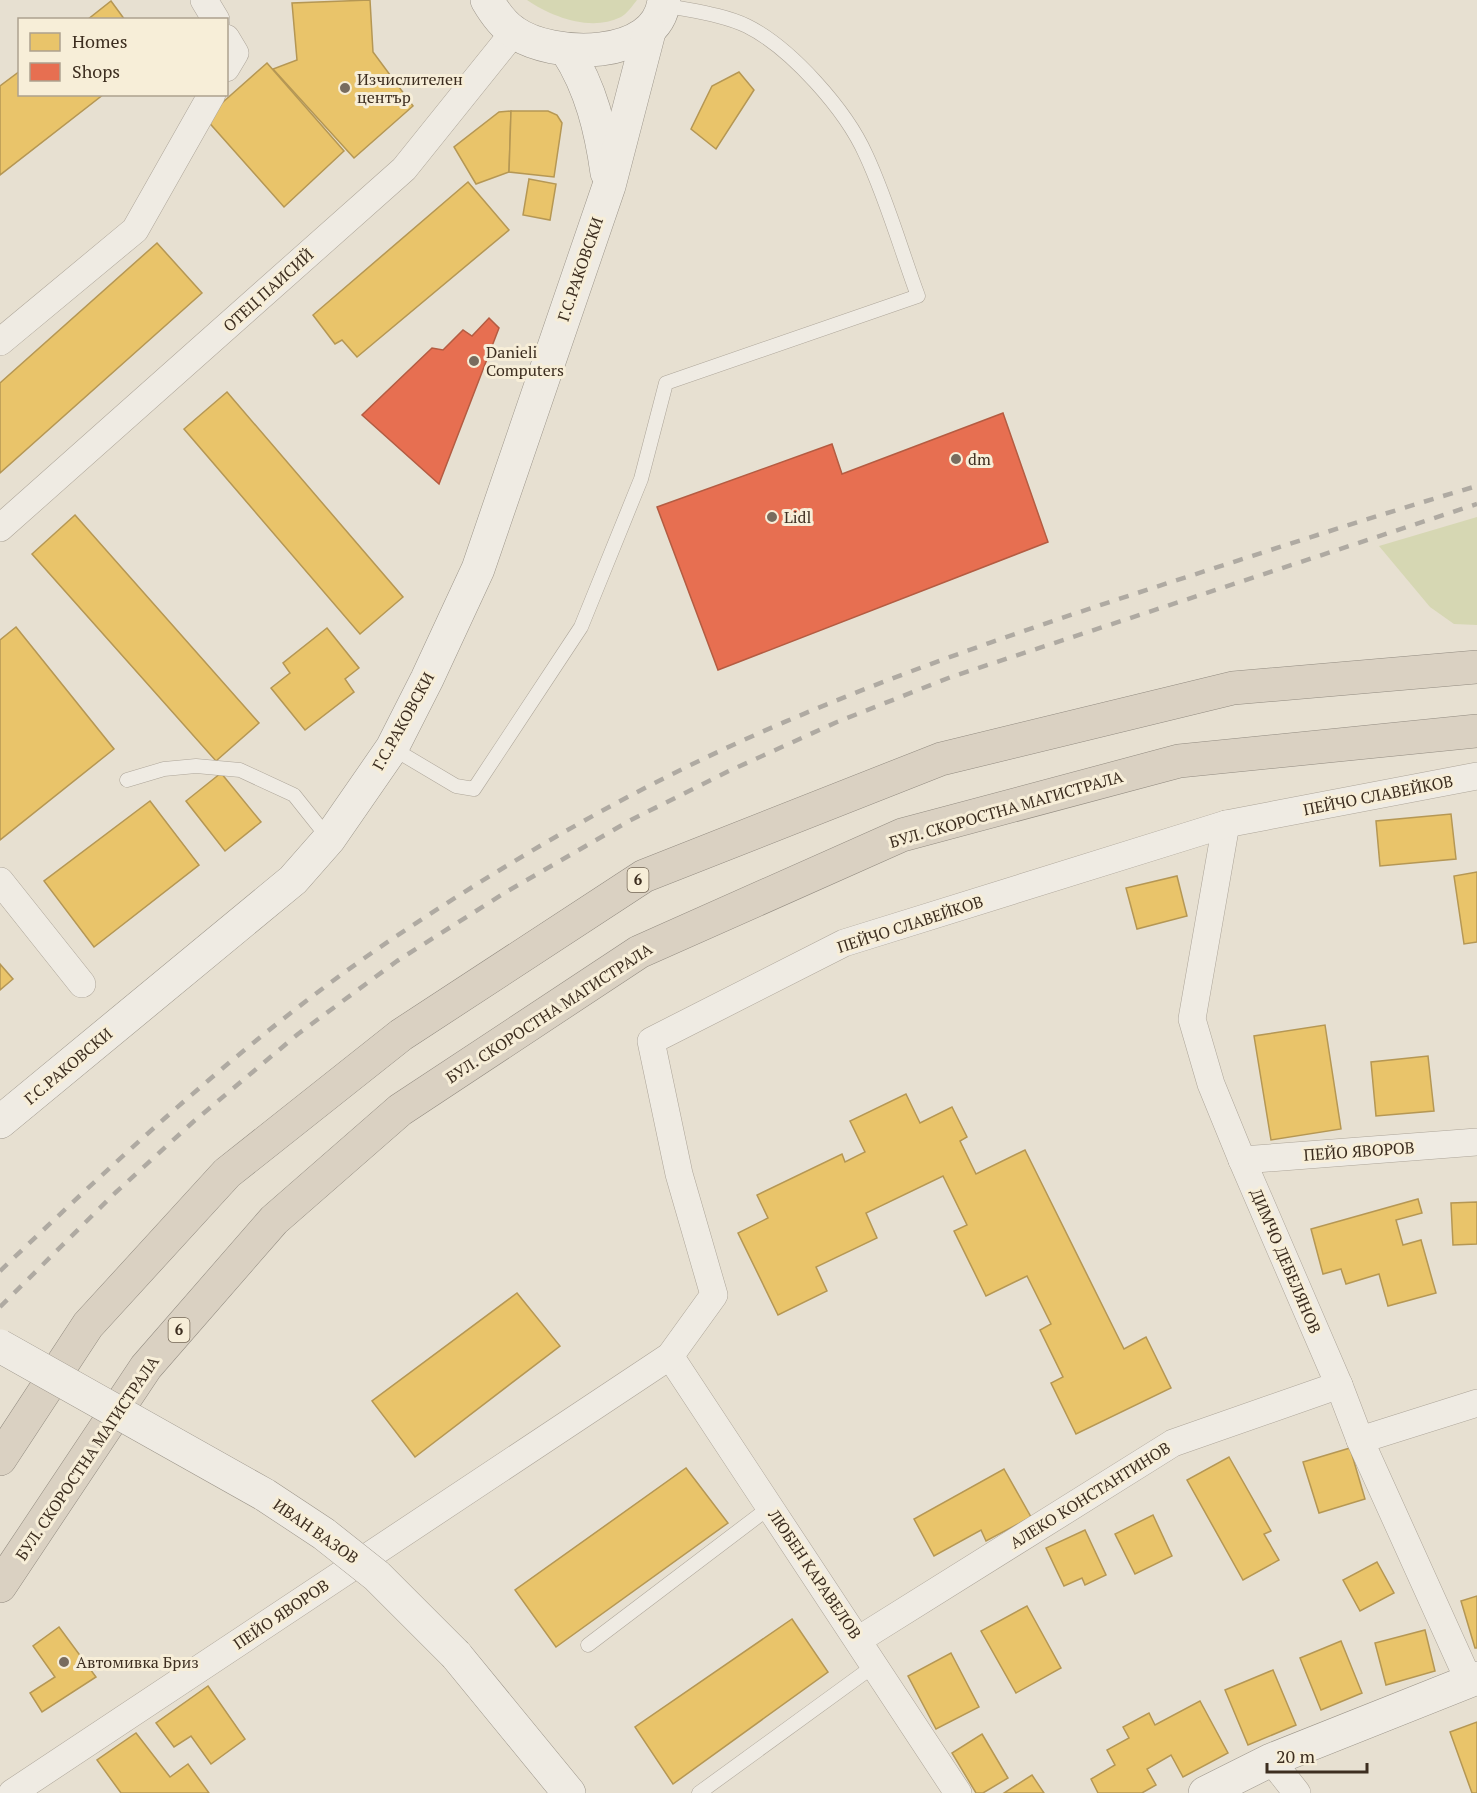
<svg xmlns="http://www.w3.org/2000/svg" width="1477" height="1793" viewBox="0 0 1477 1793" font-family="'PT Serif',serif">
  <style>
    .green { fill: #d6d7b3 }
    .homes { fill: #e9c46a; stroke: #b59754; stroke-width: 1.5 }
    .shops { fill: #e76f51; stroke: #b45c42; stroke-width: 1.5 }
    .lines { fill: none; stroke-linecap: round; stroke-linejoin: round }
    .lane-casing { stroke: #ada599; stroke-width: 15 }
    .street-casing { stroke: #ada599; stroke-width: 28 }
    .secondary-casing { stroke: #9c958a; stroke-width: 34 }
    .highway-casing { stroke: #928b80; stroke-width: 34 }
    .lane { stroke: #efebe3; stroke-width: 14 }
    .street { stroke: #efebe3; stroke-width: 27 }
    .secondary { stroke: #efebe3; stroke-width: 33 }
    .highway { stroke: #dad1c2; stroke-width: 33 }
    .rail { stroke: #afaaa2; stroke-width: 4.5; stroke-dasharray: 10 10; stroke-linecap: butt }
    .secondary-bridge-casing { stroke: #9c958a; stroke-width: 34; stroke-linecap: butt }
    .secondary-bridge { stroke: #efebe3; stroke-width: 33 }
    .poi-dot { fill: #786c5e; stroke: #f7eed8; stroke-width: 2 }
    .labels { text-anchor: middle; stroke-width: 6; stroke-linejoin: round; paint-order: stroke }
    .shield { fill: #f7eed8; stroke: #756857; stroke-width: 1.5 }
    .shield-label { font-size: 15px; font-weight: bold; fill: #3d2e20 }
    .poi-label { font-size: 16px; fill: #3d2e20; stroke: #f7eed8; text-anchor: start }
    .street-label { font-size: 16px; fill: #3d2e20; stroke: #f7eed8 }
  </style>
  <rect width="100%" height="100%" fill="#e7e0d1"/>
  <!-- green -->
  <g class="green">
    <path d="M 527,0 L 637,0 C 633,5 627,14 621,17 C 591,32 552,17 527,0 Z"/>
    <path d="M 1477,517 L 1477,625 L 1454,624 L 1430,607 L 1379,546 Z"/>
  </g>
  <!-- homes -->
  <g class="homes">
    <path d="M 370,0 L 373,52 L 413,106 L 354,158 L 273,69 L 297,60 L 292,3 Z"/>
    <path d="M 111,1 L 125,20 L 87,20 Z"/>
    <path d="M 267,63 L 344,151 L 284,207 L 205,118 Z"/>
    <path d="M 20,71 L 20,94 L 104,94 L 0,175 L 0,86 Z"/>
    <path d="M 739,72 L 754,90 L 716,149 L 691,129 L 712,86 Z"/>
    <path d="M 511,111 L 509,172 L 476,184 L 454,147 L 499,112 Z"/>
    <path d="M 511,111 L 548,111 L 557,115 L 562,123 L 554,177 L 509,172 Z"/>
    <path d="M 529,179 L 556,184 L 550,220 L 523,215 Z"/>
    <path d="M 468,182 L 509,230 L 357,357 L 342,340 L 335,344 L 313,315 Z"/>
    <path d="M 157,243 L 202,293 L 0,473 L 0,383 Z"/>
    <path d="M 227,392 L 403,597 L 360,634 L 184,429 Z"/>
    <path d="M 75,515 L 259,723 L 216,761 L 32,554 Z"/>
    <path d="M 16,627 L 114,749 L 0,840 L 0,640 Z"/>
    <path d="M 327,628 L 359,668 L 345,679 L 354,692 L 305,730 L 271,688 L 290,673 L 283,663 Z"/>
    <path d="M 221,773 L 261,822 L 225,851 L 186,801 Z"/>
    <path d="M 150,801 L 199,865 L 94,947 L 44,881 Z"/>
    <path d="M 1451,814 L 1456,859 L 1380,866 L 1376,821 Z"/>
    <path d="M 1477,872 L 1477,942 L 1464,944 L 1454,876 Z"/>
    <path d="M 1177,876 L 1187,916 L 1137,929 L 1126,888 Z"/>
    <path d="M 0,964 L 13,979 L 0,990 Z"/>
    <path d="M 1325,1025 L 1341,1129 L 1271,1140 L 1254,1036 Z"/>
    <path d="M 1428,1056 L 1434,1111 L 1376,1116 L 1371,1062 Z"/>
    <path d="M 906,1094 L 920,1123 L 952,1107 L 967,1137 L 960,1141 L 976,1174 L 1025,1150 L 1124,1349 L 1146,1337 L 1171,1388 L 1076,1434 L 1051,1383 L 1063,1377 L 1040,1330 L 1051,1324 L 1027,1276 L 986,1296 L 954,1231 L 967,1225 L 943,1176 L 866,1213 L 877,1238 L 816,1267 L 827,1291 L 778,1315 L 738,1233 L 768,1218 L 757,1195 L 842,1154 L 845,1162 L 865,1152 L 850,1121 Z"/>
    <path d="M 1418,1199 L 1422,1213 L 1396,1220 L 1403,1245 L 1421,1240 L 1436,1293 L 1388,1306 L 1379,1274 L 1346,1284 L 1341,1269 L 1323,1274 L 1311,1229 Z"/>
    <path d="M 1477,1202 L 1477,1244 L 1453,1245 L 1451,1203 Z"/>
    <path d="M 517,1293 L 560,1346 L 415,1457 L 372,1401 Z"/>
    <path d="M 1350,1448 L 1365,1499 L 1319,1513 L 1303,1462 Z"/>
    <path d="M 1229,1457 L 1271,1531 L 1264,1534 L 1279,1560 L 1243,1580 L 1187,1480 Z"/>
    <path d="M 686,1468 L 728,1523 L 556,1647 L 515,1590 Z"/>
    <path d="M 1004,1469 L 1031,1517 L 986,1541 L 981,1530 L 934,1556 L 914,1519 Z"/>
    <path d="M 1153,1515 L 1172,1556 L 1135,1574 L 1115,1534 Z"/>
    <path d="M 1085,1530 L 1106,1575 L 1085,1585 L 1082,1578 L 1064,1586 L 1046,1548 Z"/>
    <path d="M 1377,1562 L 1394,1593 L 1360,1611 L 1343,1580 Z"/>
    <path d="M 1477,1596 L 1477,1648 L 1475,1648 L 1461,1601 Z"/>
    <path d="M 1027,1606 L 1061,1668 L 1016,1693 L 981,1631 Z"/>
    <path d="M 792,1619 L 828,1672 L 673,1784 L 635,1727 Z"/>
    <path d="M 59,1627 L 96,1677 L 42,1712 L 30,1693 L 55,1677 L 33,1646 Z"/>
    <path d="M 1425,1630 L 1435,1671 L 1386,1685 L 1375,1643 Z"/>
    <path d="M 1341,1641 L 1362,1693 L 1321,1710 L 1300,1658 Z"/>
    <path d="M 951,1653 L 979,1707 L 936,1729 L 908,1676 Z"/>
    <path d="M 1273,1670 L 1296,1725 L 1248,1745 L 1225,1690 Z"/>
    <path d="M 208,1686 L 245,1739 L 211,1764 L 191,1736 L 174,1747 L 156,1723 Z"/>
    <path d="M 1200,1701 L 1228,1753 L 1183,1777 L 1171,1755 L 1147,1769 L 1156,1785 L 1142,1793 L 1098,1793 L 1091,1779 L 1115,1765 L 1107,1750 L 1129,1738 L 1123,1727 L 1149,1713 L 1155,1725 Z"/>
    <path d="M 1477,1722 L 1477,1793 L 1472,1793 L 1450,1732 Z"/>
    <path d="M 136,1733 L 170,1777 L 188,1764 L 209,1793 L 121,1793 L 97,1760 Z"/>
    <path d="M 982,1734 L 1008,1778 L 983,1793 L 976,1793 L 952,1753 Z"/>
    <path d="M 1032,1775 L 1044,1793 L 1004,1793 Z"/>
  </g>
  <!-- shops -->
  <g class="shops">
    <path d="M 489,318 L 499,328 L 439,484 L 362,415 L 432,348 L 443,350 L 463,330 L 472,336 Z"/>
    <path d="M 1003,413 L 1048,542 L 718,670 L 657,507 L 832,444 L 842,474 Z"/>
  </g>
  <g class="lines">
    <!-- lane casing -->
    <g class="lane-casing">
      <g id="lane">
        <path d="M 392,748 L 456,786 L 474,789 L 581,627 L 641,479 L 666,383 L 918,296 C 901,250 887,200 866,155 C 846,110 791,48 747,26 C 722,14 691,11 664,5"/>
        <path d="M 127,780 L 164,769 L 196,766 L 240,770 L 294,795 L 329,839"/>
        <path d="M 588,1645 L 770,1507"/>
        <path d="M 699,1793 L 875,1665"/>
      </g>
    </g>
    <!-- street casing -->
    <g class="street-casing">
      <g id="street">
        <path d="M 204,0 L 216,20"/>
        <path d="M 226,38 L 235,53 L 226,68"/>
        <path d="M 0,342 L 135,230 L 212,94"/>
        <path d="M 0,528 L 404,169 L 514,32"/>
        <path d="M 1226,824 L 1192,1019 L 1211,1084 L 1242,1160 L 1339,1385 L 1360,1440 L 1469,1681"/>
        <path d="M 0,881 L 82,984"/>
        <path d="M 1242,1160 L 1477,1142"/>
        <path d="M 670,1356 L 958,1793"/>
        <path d="M 1360,1440 L 1477,1403"/>
        <path d="M 858,1640 L 1173,1443 L 1339,1385"/>
        <path d="M 1271,1760 L 1297,1793"/>
        <path d="M 12,1793 L 670,1356 L 714,1295 L 679,1174 L 651,1041 L 844,943 L 1226,824 L 1477,776"/>
      </g>
    </g>
    <!-- secondary casing -->
    <g class="secondary-casing">
      <g id="secondary">
        <path d="M 487,0 C 494,12 502,24 514,32 C 552,59 658,61 664,0"/>
        <path d="M 567,51 C 591,88 601,130 607,173"/>
        <path d="M 0,1122 L 293,880 L 329,839 L 392,748 L 427,679 L 478,569 L 609,186 L 649,32"/>
        <path d="M 456,1655 L 569,1793"/>
        <path d="M 1205,1793 L 1271,1760 L 1477,1678"/>
      </g>
    </g>
    <!-- highway casing -->
    <g class="highway-casing">
      <g id="highway">
        <path d="M 0,1459 L 88,1325 L 227,1173 L 401,1035 L 644,876 L 941,759 L 1233,688 L 1477,667"/>
        <path d="M 0,1586 L 146,1367 L 274,1220 L 400,1110 L 639,952 L 902,835 L 1179,761 L 1477,731"/>
      </g>
    </g>
    <!-- lane -->
    <use href="#lane" class="lane"/>
    <!-- street -->
    <use href="#street" class="street"/>
    <!-- secondary -->
    <use href="#secondary" class="secondary"/>
    <!-- highway -->
    <use href="#highway" class="highway"/>
    <!-- rail -->
    <g class="rail">
      <path d="M 0,1271 C 123,1154 248,1037 389,941 C 495,870 606,804 722,750 C 866,683 1017,632 1168,583 C 1271,550 1374,516 1477,486"/>
      <path d="M 0,1307 L 115,1193 L 193,1122 L 298,1034 L 397,961 L 506,892 L 629,821 L 729,771 L 837,722 L 951,677 L 1477,504"/>
    </g>
    <!-- secondary-bridge casing -->
    <g class="secondary-bridge-casing">
      <path id="secondary-bridge" d="M 0,1346 L 265,1495 L 324,1534 L 377,1576 L 456,1655"/>
    </g>
    <!-- secondary-bridge -->
    <use href="#secondary-bridge" class="secondary-bridge"/>
  </g>
  <!-- markers -->
  <g class="poi-dot">
    <circle cx="345" cy="88" r="6"/>
    <circle cx="474" cy="361" r="6"/>
    <circle cx="956" cy="459" r="6"/>
    <circle cx="772" cy="517" r="6"/>
    <circle cx="64" cy="1662" r="6"/>
  </g>
  <g class="labels">
    <!-- shield labels -->
    <g class="shield">
      <rect x="627.5" y="868" width="21" height="24" rx="4.5"/>
      <rect x="168.5" y="1318" width="21" height="24" rx="4.5"/>
    </g>
    <g class="shield-label">
      <text x="638" y="885">6</text>
      <text x="179" y="1335">6</text>
    </g>
    <!-- poi labels -->
    <g class="poi-label">
      <text x="357" y="85">Изчислителен<tspan x="357" dy="18">център</tspan></text>
      <text x="486" y="358">Danieli<tspan x="486" dy="18">Computers</tspan></text>
      <text x="968" y="465">dm</text>
      <text x="784" y="523">Lidl</text>
      <text x="76" y="1668">Автомивка Бриз</text>
    </g>
    <!-- street labels -->
    <g class="street-label">
      <text transform="translate(580 269) rotate(-71)" y="6">Г.С.РАКОВСКИ</text>
      <text transform="translate(268 290) rotate(-42)" y="6">ОТЕЦ ПАИСИЙ</text>
      <text transform="translate(403 721) rotate(-61)" y="6">Г.С.РАКОВСКИ</text>
      <text transform="translate(1378 795) rotate(-11)" y="6">ПЕЙЧО СЛАВЕЙКОВ</text>
      <text transform="translate(1006 809) rotate(-16)" y="6">БУЛ. СКОРОСТНА МАГИСТРАЛА</text>
      <text transform="translate(910 924) rotate(-18)" y="6">ПЕЙЧО СЛАВЕЙКОВ</text>
      <text transform="translate(549 1013) rotate(-33)" y="6">БУЛ. СКОРОСТНА МАГИСТРАЛА</text>
      <text transform="translate(68 1066) rotate(-40)" y="6">Г.С.РАКОВСКИ</text>
      <text transform="translate(1359 1151) rotate(-4)" y="6">ПЕЙО ЯВОРОВ</text>
      <text transform="translate(1286 1261) rotate(67)" y="6">ДИМЧО ДЕБЕЛЯНОВ</text>
      <text transform="translate(87 1458) rotate(-56)" y="6">БУЛ. СКОРОСТНА МАГИСТРАЛА</text>
      <text transform="translate(1090 1495) rotate(-32)" y="6">АЛЕКО КОНСТАНТИНОВ</text>
      <text transform="translate(316 1531) rotate(35)" y="6">ИВАН ВАЗОВ</text>
      <text transform="translate(815 1574) rotate(56)" y="6">ЛЮБЕН КАРАВЕЛОВ</text>
      <text transform="translate(281 1614) rotate(-34)" y="6">ПЕЙО ЯВОРОВ</text>
    </g>
  </g>
  <!-- legend -->
  <rect x="18" y="18" width="210" height="78" fill="#f7eed8" stroke="#ada18e" stroke-width="1.5"/>
  <rect x="30" y="33" width="30" height="18" fill="#e9c46a" stroke="#ada18e" stroke-width="1.5"/>
  <text x="72" y="48" font-size="18" fill="#3d2e20">Homes</text>
  <rect x="30" y="63" width="30" height="18" fill="#e76f51" stroke="#ada18e" stroke-width="1.5"/>
  <text x="72" y="78" font-size="18" fill="#3d2e20">Shops</text>
  <!-- scale -->
  <path d="M1267 1763v9h100v-9" fill="none" stroke="#3d2e20" stroke-width="3"/>
  <text x="1276" y="1763" font-size="18" fill="#3d2e20" stroke="#f7eed8" stroke-width="4.5" paint-order="stroke">20 m</text>
</svg>
